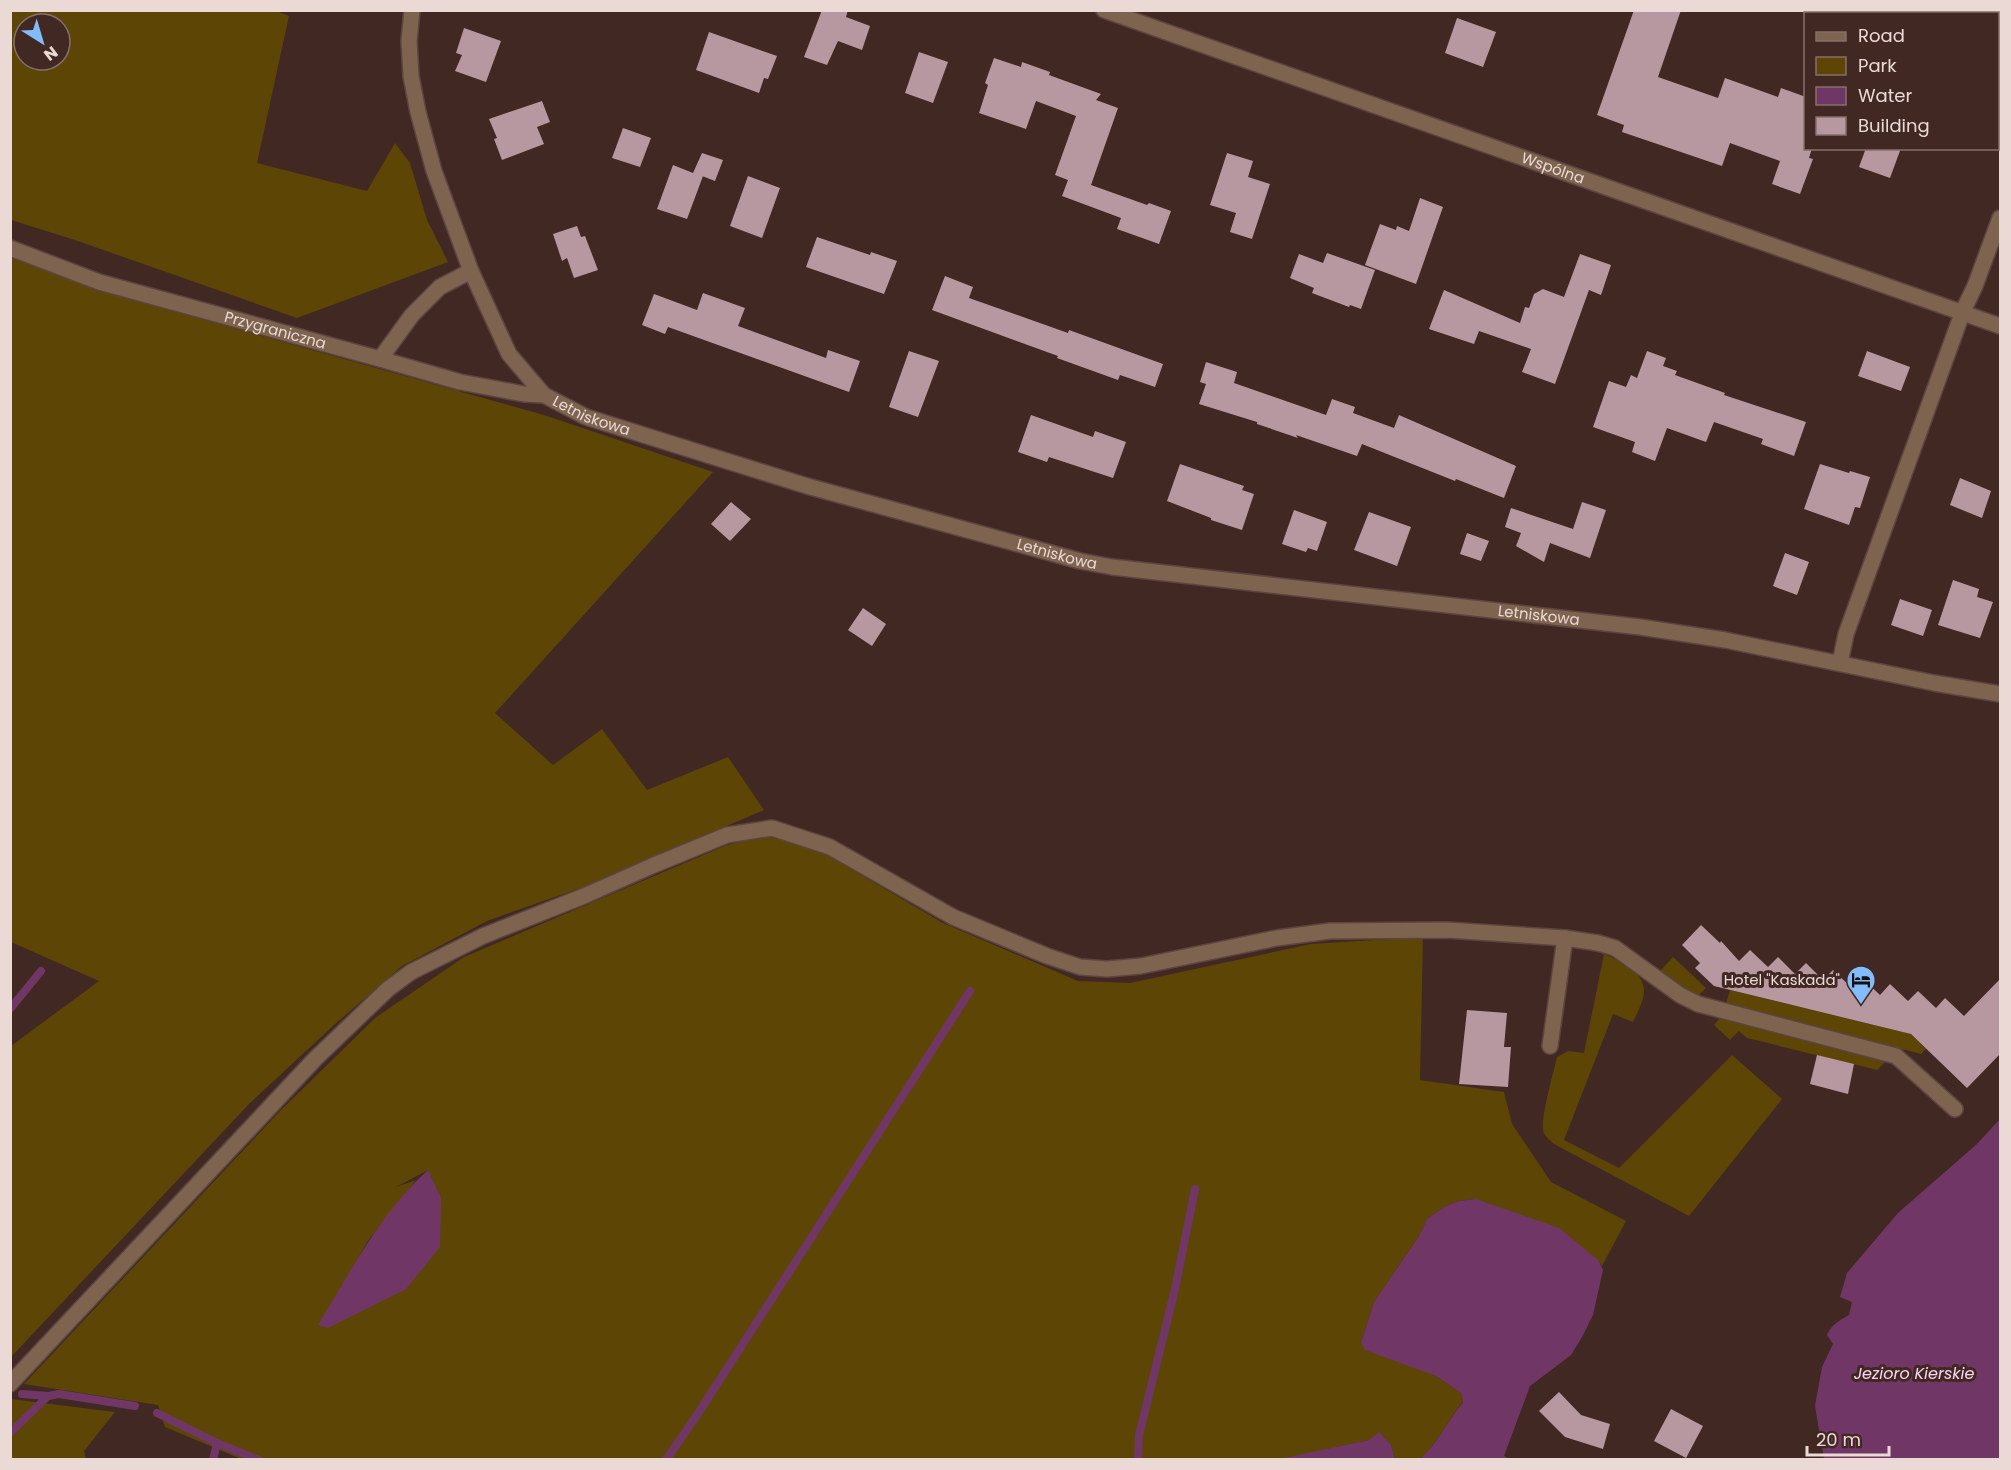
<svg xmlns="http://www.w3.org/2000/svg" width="2011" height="1470" viewBox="0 0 2011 1470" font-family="Poppins,sans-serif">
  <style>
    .green { fill: #5d4506; fill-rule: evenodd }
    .water { fill: #703766 }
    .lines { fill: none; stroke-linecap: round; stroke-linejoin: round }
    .stream { stroke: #703766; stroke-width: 8 }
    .building { fill: #b898a0 }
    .minor-casing { stroke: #5c4440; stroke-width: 18 }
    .minor { stroke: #7e634f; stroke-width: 15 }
    .labels { text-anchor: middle; stroke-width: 6; stroke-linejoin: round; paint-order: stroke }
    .street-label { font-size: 15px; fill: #ebd9d6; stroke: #412823 }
    .poi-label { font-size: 15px; fill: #ebd9d6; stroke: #412823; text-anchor: end }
    .water-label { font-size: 16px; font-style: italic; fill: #f8d4f0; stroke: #412823 }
  </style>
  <rect width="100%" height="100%" fill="#412823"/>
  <!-- green -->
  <g class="green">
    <path d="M 274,10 L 289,16 L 257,163 L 367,191 L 395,143 L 410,163 L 427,220 L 448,262 L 297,318 L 75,240 L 11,220 L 11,11 ZM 24,24 L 60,24 L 60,60 L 24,60 Z"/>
    <path d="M 11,258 L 112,294 L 544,415 L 713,472 L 495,713 L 553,765 L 602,729 L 647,790 L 728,757 L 764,810 L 583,887 L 487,921 L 402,966 L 334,1025 L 250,1103 L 11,1357 L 11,1046 L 99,981 L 11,942 Z"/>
    <path d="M 769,835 L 827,855 L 943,923 L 1078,981 L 1130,983 L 1311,944 L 1423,937 L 1420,1080 L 1504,1092 L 1512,1124 L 1551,1182 L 1626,1221 L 1602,1266 L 1599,1261 L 1476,1199 L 1458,1201 L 1444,1207 L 1427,1219 L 1419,1236 L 1374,1302 L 1361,1342 L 1436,1376 L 1461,1393 L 1463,1401 C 1448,1420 1438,1443 1420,1459 L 1395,1459 L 1391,1445 L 1379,1433 L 1369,1440 L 1279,1460 L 241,1459 L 165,1427 L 158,1405 L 24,1384 L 281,1110 L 375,1018 L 464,957 L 727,845 ZM 428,1170 L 319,1325 L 368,1241 L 416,1180 L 396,1187 Z"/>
    <path d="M 1604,954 C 1618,960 1645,973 1644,991 C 1644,1001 1637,1013 1633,1022 L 1613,1014 L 1564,1140 L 1619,1168 L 1732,1055 L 1782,1099 L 1689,1216 L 1554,1144 C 1551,1141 1546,1137 1544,1133 C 1539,1122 1554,1071 1557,1057 L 1568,1051 L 1584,1053 Z"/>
    <path d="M 1673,957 L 1706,988 L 1697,997 L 1660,971 Z"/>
    <path d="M 1730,990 L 1911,1034 L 1926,1049 L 1921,1054 L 1726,1004 Z"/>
    <path d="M 1720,1018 L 1886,1061 L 1877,1070 L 1747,1038 L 1739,1031 L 1730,1040 L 1714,1025 Z"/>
    <path d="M 11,1399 L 115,1412 L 84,1451 L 86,1459 L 11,1459 Z"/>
  </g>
  <!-- water -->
  <g class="water">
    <path d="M 2000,1119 L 2000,1459 L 1824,1459 L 1815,1406 L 1822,1367 L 1833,1344 L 1827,1335 C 1831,1325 1840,1320 1849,1315 L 1852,1302 L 1840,1297 L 1847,1273 L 1898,1213 L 1977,1144 Z"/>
    <path d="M 428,1170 L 441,1198 L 440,1247 L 406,1289 L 328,1328 L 318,1325 C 350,1272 381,1212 428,1170 Z"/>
    <path d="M 1476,1199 L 1559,1228 L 1599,1261 L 1603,1270 L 1593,1315 L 1582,1337 L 1571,1355 L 1530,1386 L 1504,1456 L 1510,1459 L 1420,1459 C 1438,1443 1448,1420 1463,1402 L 1461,1393 L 1436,1376 L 1365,1350 L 1361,1342 L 1374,1302 L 1419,1236 L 1427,1219 L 1444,1207 L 1458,1201 Z"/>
    <path d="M 1379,1432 L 1391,1445 L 1395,1459 L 1279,1459 L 1369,1440 Z"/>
  </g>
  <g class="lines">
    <!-- stream -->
    <g class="stream">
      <path d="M 10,1009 L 41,971"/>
      <path d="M 22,1394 L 48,1396"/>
      <path d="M 157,1413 L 217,1443 L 259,1460"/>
      <path d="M 10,1433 L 48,1396 L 59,1394 L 135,1406"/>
      <path d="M 213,1460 L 217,1443"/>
      <path d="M 666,1460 L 699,1412 L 970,991"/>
      <path d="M 1138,1460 L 1139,1435 L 1175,1289 L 1195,1189"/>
    </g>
  </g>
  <!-- building -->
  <g class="building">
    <path d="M 822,10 L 848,10 L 846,17 L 870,26 L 862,50 L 838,41 L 827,65 L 804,57 Z"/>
    <path d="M 1634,10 L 1681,10 L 1658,77 L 1718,98 L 1725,78 L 1778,97 L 1781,88 L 1806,97 L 1806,148 L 1812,148 L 1809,158 L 1813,159 L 1800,194 L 1772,184 L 1780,161 L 1730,143 L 1722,166 L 1622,132 L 1624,125 L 1597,115 Z"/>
    <path d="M 1457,18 L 1496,32 L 1483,67 L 1445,53 Z"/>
    <path d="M 464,28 L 501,41 L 486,82 L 455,71 L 462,55 L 456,53 Z"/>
    <path d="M 709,32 L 777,56 L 768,79 L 764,78 L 759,93 L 696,70 Z"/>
    <path d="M 919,52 L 948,62 L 933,103 L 905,93 Z"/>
    <path d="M 994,58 L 1021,67 L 1022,62 L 1050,72 L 1049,75 L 1101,94 L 1096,100 L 1118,108 L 1091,185 L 1147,205 L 1149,203 L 1171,211 L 1159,244 L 1117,229 L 1121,218 L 1062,196 L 1068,180 L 1055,175 L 1076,116 L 1036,101 L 1026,129 L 979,113 L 988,85 L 985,83 Z"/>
    <path d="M 542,101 L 550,122 L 537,127 L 544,144 L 502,160 L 494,139 L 497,138 L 489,119 Z"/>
    <path d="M 623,128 L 651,138 L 640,167 L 612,158 Z"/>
    <path d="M 1866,148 L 1901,148 L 1890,178 L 1859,167 Z"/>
    <path d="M 702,153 L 723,160 L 715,181 L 697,174 L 703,176 L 687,219 L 657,209 L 673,165 L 693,173 Z"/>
    <path d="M 1227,153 L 1253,161 L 1248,177 L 1270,184 L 1252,239 L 1230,232 L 1236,213 L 1210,205 Z"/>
    <path d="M 748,176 L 780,188 L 762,238 L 730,226 Z"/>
    <path d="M 1420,198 L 1443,207 L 1416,284 L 1365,265 L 1380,224 L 1396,230 L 1397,226 L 1409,231 Z"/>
    <path d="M 577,226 L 581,237 L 585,236 L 598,270 L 574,278 L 567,258 L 562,261 L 553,234 Z"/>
    <path d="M 817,237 L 870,255 L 871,252 L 897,261 L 884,294 L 806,267 Z"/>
    <path d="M 1327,253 L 1375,270 L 1361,309 L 1350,305 L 1349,307 L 1312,293 L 1314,288 L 1290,278 L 1299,254 L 1323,263 Z"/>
    <path d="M 1580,254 L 1611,265 L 1601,295 L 1589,290 L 1555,384 L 1522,372 L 1531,349 L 1479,331 L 1474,344 L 1429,329 L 1444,290 L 1520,323 L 1525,307 L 1529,308 L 1534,294 L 1543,289 L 1564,297 Z"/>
    <path d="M 945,276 L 973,287 L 969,298 L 1068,333 L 1069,330 L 1163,364 L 1155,387 L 1120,375 L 1118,380 L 1057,358 L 1058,356 L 932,310 Z"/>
    <path d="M 703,293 L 745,308 L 738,326 L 826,358 L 828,350 L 860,361 L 849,392 L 668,327 L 665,334 L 642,325 L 654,294 L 697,310 Z"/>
    <path d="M 909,351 L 939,361 L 918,417 L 889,407 Z"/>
    <path d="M 1647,351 L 1666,358 L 1663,366 L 1677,371 L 1675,375 L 1725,393 L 1724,395 L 1806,422 L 1794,456 L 1761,444 L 1763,439 L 1714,422 L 1706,442 L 1667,428 L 1655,461 L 1632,452 L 1635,442 L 1593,427 L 1609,381 L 1626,387 L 1631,375 L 1637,378 Z"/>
    <path d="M 1867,351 L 1910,367 L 1901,391 L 1858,376 Z"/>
    <path d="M 1206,362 L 1237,372 L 1234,383 L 1326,415 L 1332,399 L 1355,407 L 1353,413 L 1394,428 L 1399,415 L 1516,466 L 1504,498 L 1456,479 L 1455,481 L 1362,444 L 1357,456 L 1296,435 L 1298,438 L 1257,424 L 1257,422 L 1199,404 L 1206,384 L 1200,382 Z"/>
    <path d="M 1031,415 L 1093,437 L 1095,431 L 1126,442 L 1113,478 L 1049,457 L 1047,462 L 1018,452 Z"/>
    <path d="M 1180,464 L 1244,486 L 1242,490 L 1254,494 L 1242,530 L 1211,520 L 1211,518 L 1167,501 Z"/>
    <path d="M 1820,464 L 1849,473 L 1850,471 L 1870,477 L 1860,508 L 1855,507 L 1849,525 L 1804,509 Z"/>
    <path d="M 1960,478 L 1991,491 L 1982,518 L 1950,505 Z"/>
    <path d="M 731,502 L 751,519 L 730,541 L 711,524 Z"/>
    <path d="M 1582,502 L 1606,510 L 1590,558 L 1550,543 L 1544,562 L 1516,546 L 1521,533 L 1505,527 L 1511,508 L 1573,529 Z"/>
    <path d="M 1294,510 L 1327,522 L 1317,551 L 1308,548 L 1306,552 L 1282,544 Z"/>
    <path d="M 1369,512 L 1411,527 L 1397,566 L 1354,550 Z"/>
    <path d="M 1467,533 L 1489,541 L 1481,561 L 1460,554 Z"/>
    <path d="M 1785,553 L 1809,562 L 1797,595 L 1773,586 Z"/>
    <path d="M 1953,580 L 1979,589 L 1977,597 L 1993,602 L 1980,638 L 1938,625 Z"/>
    <path d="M 1900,599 L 1932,610 L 1923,636 L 1891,625 Z"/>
    <path d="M 863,608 L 886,624 L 872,646 L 848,630 Z"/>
    <path d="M 1701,925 L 1720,943 L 1721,941 L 1739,961 L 1750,950 L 1768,967 L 1778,957 L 1795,974 L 1806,963 L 1823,980 L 1833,970 L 1852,988 L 1862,978 L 1880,995 L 1890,984 L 1908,1001 L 1918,991 L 1936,1008 L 1945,998 L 1964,1016 L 2001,978 L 2001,1053 L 1967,1088 L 1911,1034 L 1714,986 L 1695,968 L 1700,963 L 1682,945 Z"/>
    <path d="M 1467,1010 L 1507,1013 L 1504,1047 L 1511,1047 L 1508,1087 L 1459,1084 Z"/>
    <path d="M 1817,1055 L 1854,1064 L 1848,1094 L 1810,1084 Z"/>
    <path d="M 1559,1392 L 1581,1415 L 1610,1424 L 1603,1449 L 1565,1437 L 1539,1411 Z"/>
    <path d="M 1671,1409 L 1703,1426 L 1686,1458 L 1654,1441 Z"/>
  </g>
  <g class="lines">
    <!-- minor casing -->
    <g class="minor-casing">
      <g id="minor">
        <path id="s1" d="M 412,10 L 409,41 L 411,76 L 418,112 L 434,171 L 471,271 L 509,354 L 544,395 L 586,417 L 807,486 L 1080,561 L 1112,567 L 1640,627 L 1725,640 L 1934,683 L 2000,694"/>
        <path id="s2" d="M 1104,10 L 2000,326"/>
        <path id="s3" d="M 10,248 L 99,282 L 380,359 L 460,382 L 524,394 L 544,395"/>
        <path d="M 380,359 L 412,315 L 440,287 L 471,271"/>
        <path d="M 1840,663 L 1846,634 L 1963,311 L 1975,286 L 2000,218"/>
        <path d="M 1565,938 L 1598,943 L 1615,948 L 1680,995 L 1698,1004 L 1896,1056 L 1955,1109"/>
        <path d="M 10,1384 L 315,1059 L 388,989 L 411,972 L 483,936 L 584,896 L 654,865 L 727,835 L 772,828 L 830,847 L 953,917 L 1047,956 L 1080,967 L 1107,969 L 1141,966 L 1277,938 L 1330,931 L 1447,930 L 1565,938 L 1550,1046"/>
      </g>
    </g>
    <!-- minor -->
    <use href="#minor" class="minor"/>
  </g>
  <!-- icons -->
  <defs>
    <g id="hotel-pin" transform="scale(1.5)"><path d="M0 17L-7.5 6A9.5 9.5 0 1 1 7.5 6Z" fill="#83bcfb" stroke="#412823"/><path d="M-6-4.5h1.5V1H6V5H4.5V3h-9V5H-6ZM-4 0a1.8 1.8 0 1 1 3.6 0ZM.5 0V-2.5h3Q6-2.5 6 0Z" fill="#111"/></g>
  </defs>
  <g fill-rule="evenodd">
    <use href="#hotel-pin" x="1861" y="980"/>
  </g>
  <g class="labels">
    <!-- street labels -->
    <g class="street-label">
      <text dy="5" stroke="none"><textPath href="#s2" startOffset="476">Wspólna</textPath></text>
      <text dy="5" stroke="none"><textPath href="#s3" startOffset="278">Przygraniczna</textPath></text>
      <text dy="5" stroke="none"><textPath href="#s1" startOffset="468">Letniskowa</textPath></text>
      <text dy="5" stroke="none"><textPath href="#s1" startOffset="954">Letniskowa</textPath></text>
      <text dy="5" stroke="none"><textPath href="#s1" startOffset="1440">Letniskowa</textPath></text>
    </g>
    <!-- poi labels -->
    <g class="poi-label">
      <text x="1840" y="985">Hotel "Kaskada"</text>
    </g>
    <!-- water labels -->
    <g class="water-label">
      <text x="1914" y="1379">Jezioro Kierskie</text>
    </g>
  </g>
  <!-- border -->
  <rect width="2011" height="1470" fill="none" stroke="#ebd9d6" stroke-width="24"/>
  <!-- legend -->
  <rect x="1804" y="12" width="195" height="138" fill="#412823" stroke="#856f6b" stroke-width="1.5"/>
  <rect x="1816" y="32" width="30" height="9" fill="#7e634f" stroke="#856f6b" stroke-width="1.5"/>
  <text x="1858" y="42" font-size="18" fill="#ebd9d6">Road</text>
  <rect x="1816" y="57" width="30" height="18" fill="#5d4506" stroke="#856f6b" stroke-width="1.5"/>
  <text x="1858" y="72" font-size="18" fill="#ebd9d6">Park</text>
  <rect x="1816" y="87" width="30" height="18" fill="#703766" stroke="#856f6b" stroke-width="1.5"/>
  <text x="1858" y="102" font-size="18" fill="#ebd9d6">Water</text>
  <rect x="1816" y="117" width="30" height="18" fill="#b898a0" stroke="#856f6b" stroke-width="1.5"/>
  <text x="1858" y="132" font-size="18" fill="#ebd9d6">Building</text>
  <!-- north arrow -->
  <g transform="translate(42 42) rotate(143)"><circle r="28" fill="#412823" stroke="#856f6b" stroke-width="1.5"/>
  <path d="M0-4.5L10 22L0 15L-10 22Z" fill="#83bcfb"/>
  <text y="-9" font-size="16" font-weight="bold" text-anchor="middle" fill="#ebd9d6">N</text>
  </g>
  <!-- scale -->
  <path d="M1807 1446v9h82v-9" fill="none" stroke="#ebd9d6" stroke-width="3"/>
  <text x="1816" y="1446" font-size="18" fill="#ebd9d6" stroke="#412823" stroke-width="4.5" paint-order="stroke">20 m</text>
</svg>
